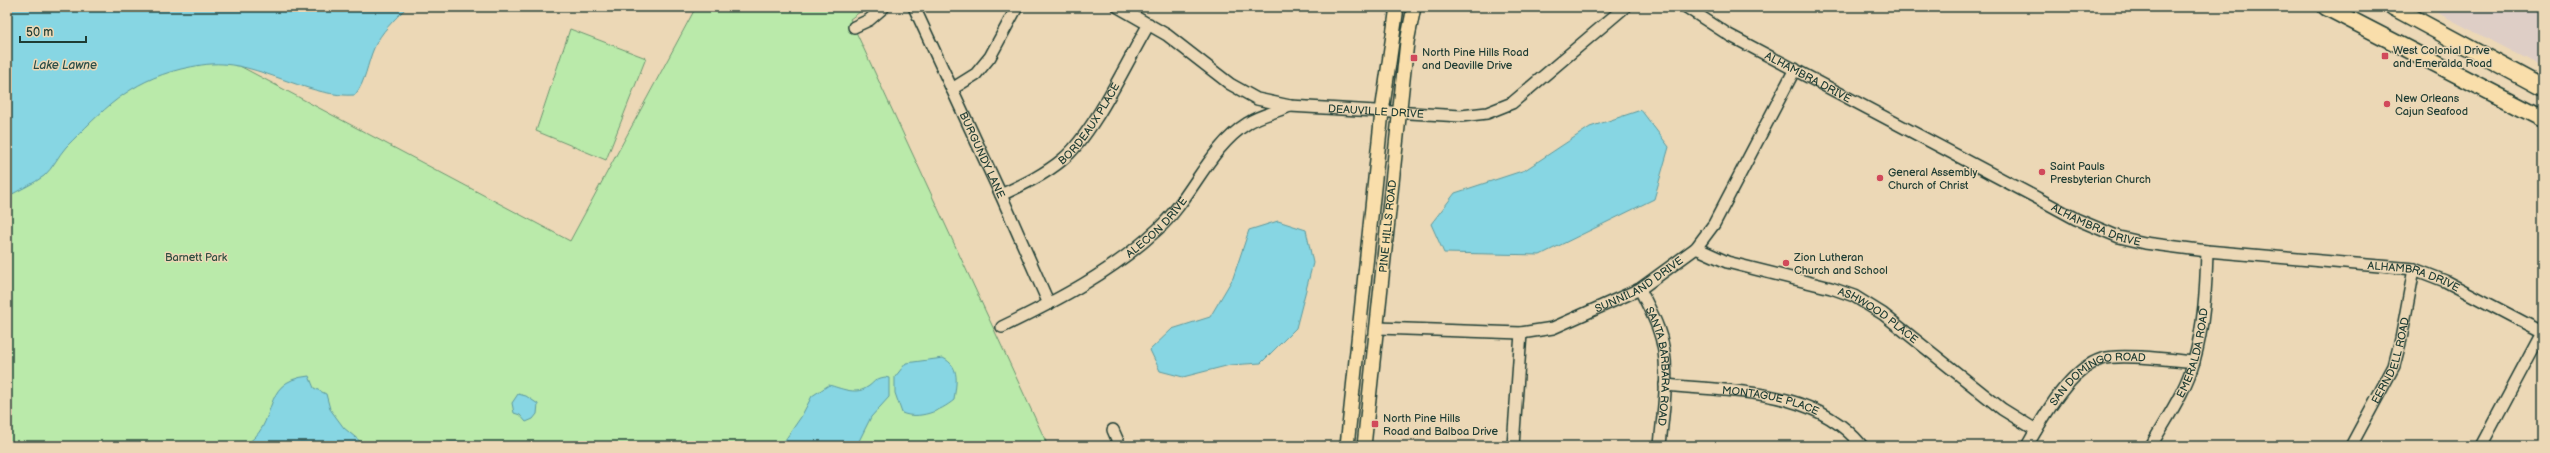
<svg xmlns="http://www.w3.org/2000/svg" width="2550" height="453" viewBox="0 0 2550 453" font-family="'Balsamiq Sans',sans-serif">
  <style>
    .built { fill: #decec6 }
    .green { fill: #baeaaa; stroke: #6c946f }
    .water { fill: #87d6e3; stroke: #5d999d }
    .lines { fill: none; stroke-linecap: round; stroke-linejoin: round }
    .minor-casing { stroke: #1f3d34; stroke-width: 14 }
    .major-casing { stroke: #1f3d34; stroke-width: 16 }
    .highway-casing { stroke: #1f3d34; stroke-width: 19 }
    .minor { stroke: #ecd8b6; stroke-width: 11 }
    .major { stroke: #f9deab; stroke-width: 13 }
    .highway { stroke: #f9deab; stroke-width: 16 }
    .poi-dot { fill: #d1495b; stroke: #ecd8b6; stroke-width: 1.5 }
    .labels { text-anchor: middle; stroke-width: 3; stroke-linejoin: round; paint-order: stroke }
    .poi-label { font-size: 11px; fill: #1f3d34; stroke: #ecd8b6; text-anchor: start }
    .street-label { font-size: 11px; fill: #1f3d34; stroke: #ecd8b6 }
    .park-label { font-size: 11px; fill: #2e4e40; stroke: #ecd8b6 }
    .water-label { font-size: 12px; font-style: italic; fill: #294c46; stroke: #ecd8b6 }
  </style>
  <rect width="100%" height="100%" fill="#ecd8b6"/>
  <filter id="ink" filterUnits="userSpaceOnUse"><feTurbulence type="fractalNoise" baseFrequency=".025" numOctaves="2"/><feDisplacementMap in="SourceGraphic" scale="8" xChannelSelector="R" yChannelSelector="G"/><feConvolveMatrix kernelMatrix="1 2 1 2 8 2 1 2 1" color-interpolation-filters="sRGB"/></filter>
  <g filter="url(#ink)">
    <!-- built -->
    <path class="built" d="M 2426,7 L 2543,7 L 2543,67 Z"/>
    <!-- green -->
    <g class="green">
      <path d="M 7,7 L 153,20 L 570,241 L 696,7 L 867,7 L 850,19 L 1048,446 L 7,446 Z"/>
      <path d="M 570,29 L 646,58 L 606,160 L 536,131 Z"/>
    </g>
    <!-- water -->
    <g class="water">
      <path d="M 7,7 L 407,7 C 394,20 381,32 374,48 C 367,64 366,81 355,95 C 312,98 267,67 223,64 C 208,63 195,66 181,69 C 128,82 103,110 66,147 C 58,156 53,168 44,176 C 33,184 19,190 7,197 Z"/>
      <path d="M 1641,110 L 1669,147 L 1654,199 L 1540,255 L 1444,253 L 1431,224 L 1455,193 L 1525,170 L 1590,127 Z"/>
      <path d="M 1278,221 L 1306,230 L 1313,263 L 1296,328 L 1261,363 L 1230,365 L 1183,377 L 1160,371 L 1150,350 L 1172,329 L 1210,317 L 1233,278 L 1249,230 Z"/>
      <path d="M 943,358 C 961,367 956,384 954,400 C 941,411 918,420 902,413 L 895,393 L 895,377 L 906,363 Z"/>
      <path d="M 309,376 L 314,388 L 326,394 L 330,409 L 344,428 L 366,446 L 243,446 C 282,425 257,381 309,376 Z"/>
      <path d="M 885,377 L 889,378 L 889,397 L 871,417 L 858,443 L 851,446 L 781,446 L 801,417 L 812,396 L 829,385 C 840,388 855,395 866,388 C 875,383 873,379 885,377 Z"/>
      <path d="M 518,394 L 526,396 L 538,404 L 537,414 L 533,419 L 526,422 L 520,415 L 514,413 L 512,403 Z"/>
      <path d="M 450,442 L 473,442 L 481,446 L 441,446 Z"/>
    </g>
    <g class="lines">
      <!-- minor casing -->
      <g class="minor-casing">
        <g id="minor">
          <path id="s1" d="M 914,7 L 1001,195 L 1049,304"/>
          <path id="s2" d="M 1118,7 L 1167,35 L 1230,84 L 1257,99 L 1290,106 L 1461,116 L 1487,113 L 1512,103 L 1625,7"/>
          <path id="s3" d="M 1686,7 L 1729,35 L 2041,200 L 2076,219 L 2119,237 L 2145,243 L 2207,251 L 2414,269 L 2445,281 L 2542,332"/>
          <path d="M 854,27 L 869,20 L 884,7"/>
          <path d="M 952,89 L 976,74 L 990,57 L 1017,7"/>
          <path id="s4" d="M 1001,195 C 1022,185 1044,175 1062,160 C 1094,134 1127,61 1149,24"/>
          <path id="s5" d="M 1696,248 L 1727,262 L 1831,288 L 1854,296 L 1883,314 L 2002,409 L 2036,430"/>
          <path id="s6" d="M 1640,289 C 1646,302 1653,314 1658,328 C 1672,364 1663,408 1660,446"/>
          <path id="s7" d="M 1002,327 C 1058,300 1112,272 1158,229 C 1192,198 1208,148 1248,123 C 1260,115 1277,112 1290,106"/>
          <path id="s8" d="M 1378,328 L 1521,333 L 1553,328 L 1640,289 L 1696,248 L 1714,224 L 1795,69"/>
          <path id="s9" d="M 1665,385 C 1733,392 1815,388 1862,446"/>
          <path d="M 1113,430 L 1120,446"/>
          <path d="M 1513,446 L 1521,333"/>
          <path id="s10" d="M 2027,446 C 2043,418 2069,369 2102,359 C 2118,353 2174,360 2194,362"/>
          <path id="s11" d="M 2151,446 C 2166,419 2186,391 2194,361 C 2204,326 2206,288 2207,251"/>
          <path id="s12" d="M 2351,446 L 2394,366 L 2401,339 L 2414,269"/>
          <path d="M 2481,446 L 2543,330"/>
        </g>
      </g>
      <!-- major casing -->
      <g class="major-casing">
        <g id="major">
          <path d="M 1347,446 L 1382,112 L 1397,7"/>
          <path id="s13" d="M 1364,446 L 1407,42 L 1414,7"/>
        </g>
      </g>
      <!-- highway casing -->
      <g class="highway-casing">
        <g id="highway">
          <path d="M 2326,7 L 2543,119"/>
          <path d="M 2393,7 L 2543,88"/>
        </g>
      </g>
      <!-- minor -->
      <use href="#minor" class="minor"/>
      <!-- major -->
      <use href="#major" class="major"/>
      <!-- highway -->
      <use href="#highway" class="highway"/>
    </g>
  </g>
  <!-- markers -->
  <g class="poi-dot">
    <rect x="2381" y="52" width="8" height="8" rx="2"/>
    <rect x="1410" y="54" width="8" height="8" rx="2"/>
    <circle cx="2387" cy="104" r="4"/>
    <circle cx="2042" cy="172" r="4"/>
    <circle cx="1880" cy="178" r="4"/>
    <circle cx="1786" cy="263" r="4"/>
    <rect x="1371" y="420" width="8" height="8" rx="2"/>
  </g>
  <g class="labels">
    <!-- poi labels -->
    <g class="poi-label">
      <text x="2393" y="54">West Colonial Drive<tspan x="2393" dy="13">and Emeralda Road</tspan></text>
      <text x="1422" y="56">North Pine Hills Road<tspan x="1422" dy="13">and Deaville Drive</tspan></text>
      <text x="2395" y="102">New Orleans<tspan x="2395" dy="13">Cajun Seafood</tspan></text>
      <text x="2050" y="170">Saint Pauls<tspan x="2050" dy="13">Presbyterian Church</tspan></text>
      <text x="1888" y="176">General Assembly<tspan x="1888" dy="13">Church of Christ</tspan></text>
      <text x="1794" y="261">Zion Lutheran<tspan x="1794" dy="13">Church and School</tspan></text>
      <text x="1383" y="422">North Pine Hills<tspan x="1383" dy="13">Road and Balboa Drive</tspan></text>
    </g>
    <!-- street labels -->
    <g class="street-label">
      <text dy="4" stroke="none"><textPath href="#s3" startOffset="141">ALHAMBRA DRIVE</textPath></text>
      <text dy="4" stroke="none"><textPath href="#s2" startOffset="287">DEAUVILLE DRIVE</textPath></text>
      <text dy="4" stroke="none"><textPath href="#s4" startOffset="116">BORDEAUX PLACE</textPath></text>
      <text dy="4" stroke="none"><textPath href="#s1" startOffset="163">BURGUNDY LANE</textPath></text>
      <text dy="4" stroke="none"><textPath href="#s3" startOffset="465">ALHAMBRA DRIVE</textPath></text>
      <text dy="4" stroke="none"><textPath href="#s7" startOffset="185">ALECON DRIVE</textPath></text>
      <text dy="4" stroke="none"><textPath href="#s13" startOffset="221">PINE HILLS ROAD</textPath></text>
      <text dy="4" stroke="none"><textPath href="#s3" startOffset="789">ALHAMBRA DRIVE</textPath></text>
      <text dy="4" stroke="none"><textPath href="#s8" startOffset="272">SUNNILAND DRIVE</textPath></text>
      <text dy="4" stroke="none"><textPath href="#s5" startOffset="196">ASHWOOD PLACE</textPath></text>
      <text dy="4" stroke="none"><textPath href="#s11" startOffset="103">EMERALDA ROAD</textPath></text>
      <text dy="4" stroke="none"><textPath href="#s12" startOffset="95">FERNDELL ROAD</textPath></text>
      <text dy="4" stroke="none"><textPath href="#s6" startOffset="81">SANTA BARBARA ROAD</textPath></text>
      <text dy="4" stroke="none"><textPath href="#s10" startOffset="105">SAN DOMINGO ROAD</textPath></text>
      <text dy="4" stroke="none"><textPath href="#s9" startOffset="107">MONTAGUE PLACE</textPath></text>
    </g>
    <!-- park labels -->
    <g class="park-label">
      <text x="196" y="261">Barnett Park</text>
    </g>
    <!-- water labels -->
    <g class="water-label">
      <text x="65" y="69">Lake Lawne</text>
    </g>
  </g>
  <!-- margin -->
  <rect width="2550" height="453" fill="none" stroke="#ecd8b6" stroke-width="24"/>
  <rect x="12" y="12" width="2526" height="429" fill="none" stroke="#1f3d34" stroke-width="1.5" filter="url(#ink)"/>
  <!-- scale -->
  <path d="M20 36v6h66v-6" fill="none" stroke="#1f3d34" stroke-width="2"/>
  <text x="26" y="36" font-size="12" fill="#1f3d34" stroke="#ecd8b6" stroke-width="3" paint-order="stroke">50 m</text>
</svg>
